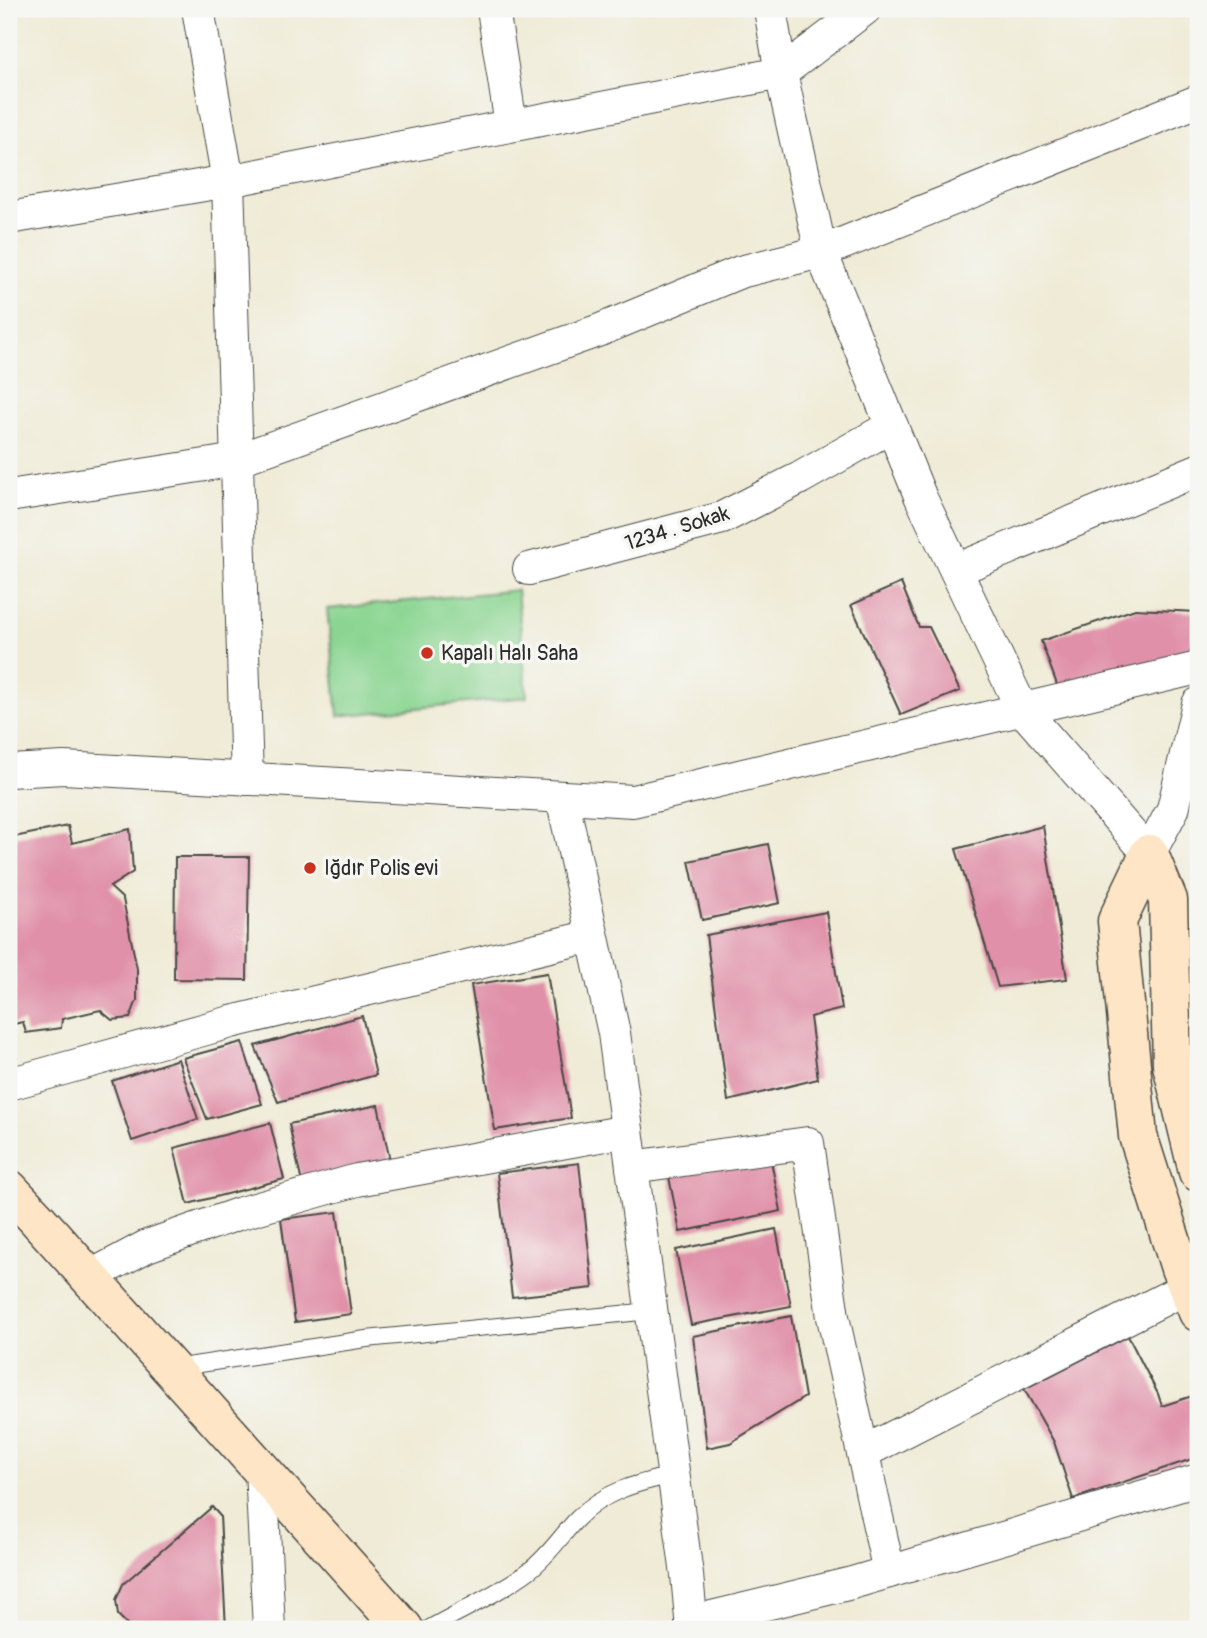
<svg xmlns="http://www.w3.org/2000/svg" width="1207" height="1638" viewBox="0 0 1207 1638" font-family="Pangolin,sans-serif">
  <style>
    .green { fill: #8bd592; stroke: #5b805e; stroke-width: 2 }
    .building { fill: #e091a9 }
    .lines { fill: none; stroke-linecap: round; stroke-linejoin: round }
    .lane-casing { stroke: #484845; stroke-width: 18 }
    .street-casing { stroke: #484845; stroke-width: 34 }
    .secondary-casing { stroke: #484845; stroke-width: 41 }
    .lane { stroke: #fff; stroke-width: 16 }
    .street { stroke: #fff; stroke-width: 32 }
    .secondary { stroke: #fde5c5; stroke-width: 38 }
    .poi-dot { fill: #c8321e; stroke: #f6f6f2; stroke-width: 2.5 }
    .labels { text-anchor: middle; stroke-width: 7; stroke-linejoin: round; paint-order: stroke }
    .street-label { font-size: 21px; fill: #2b2b2b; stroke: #f6f6f2 }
    .poi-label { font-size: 21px; fill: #2b2b2b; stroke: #f6f6f2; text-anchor: start }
  </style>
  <rect width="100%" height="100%" fill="#f6f6f2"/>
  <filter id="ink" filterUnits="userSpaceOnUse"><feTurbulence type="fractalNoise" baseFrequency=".0143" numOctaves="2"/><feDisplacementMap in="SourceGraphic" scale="14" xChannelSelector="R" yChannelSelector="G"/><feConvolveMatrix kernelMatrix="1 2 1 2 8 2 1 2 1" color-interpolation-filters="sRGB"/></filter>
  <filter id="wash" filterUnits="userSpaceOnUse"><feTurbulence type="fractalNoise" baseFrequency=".00686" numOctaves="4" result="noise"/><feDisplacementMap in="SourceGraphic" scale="28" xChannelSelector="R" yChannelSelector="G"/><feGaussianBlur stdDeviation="1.57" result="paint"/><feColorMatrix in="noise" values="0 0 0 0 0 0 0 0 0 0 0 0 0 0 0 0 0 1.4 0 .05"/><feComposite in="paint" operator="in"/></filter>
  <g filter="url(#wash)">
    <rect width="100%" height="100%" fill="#efebd6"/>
    <!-- green -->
    <path class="green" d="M 517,590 L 527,697 L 338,716 L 327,609 Z"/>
    <g id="blocks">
      <!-- building -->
      <g class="building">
        <path d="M 901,583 L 919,627 L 929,627 L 960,691 L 901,715 L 851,605 Z"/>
        <path d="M 1135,609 L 1197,612 L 1189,660 L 1059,690 L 1041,641 Z"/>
        <path d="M 68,826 L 72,843 L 130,829 L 133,872 L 110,887 L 123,899 L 137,969 L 137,1000 L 130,1018 L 112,1020 L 100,1010 L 62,1019 L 61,1028 L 26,1033 L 23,1022 L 9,1025 L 9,838 Z"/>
        <path d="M 1043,826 L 1067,979 L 998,987 L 956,849 Z"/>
        <path d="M 768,844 L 780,903 L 702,920 L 689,861 Z"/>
        <path d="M 175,857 L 249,857 L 247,980 L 174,979 Z"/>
        <path d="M 826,912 L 842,1009 L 810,1017 L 818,1079 L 728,1101 L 706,935 Z"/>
        <path d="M 547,973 L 571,1118 L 495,1130 L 471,985 Z"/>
        <path d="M 362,1016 L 376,1075 L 278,1102 L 255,1046 Z"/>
        <path d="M 242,1042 L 262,1104 L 207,1119 L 183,1058 Z"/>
        <path d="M 178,1059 L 198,1119 L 132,1141 L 112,1081 Z"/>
        <path d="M 378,1105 L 391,1165 L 302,1183 L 289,1124 Z"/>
        <path d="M 270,1123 L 284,1179 L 188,1204 L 174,1148 Z"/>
        <path d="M 770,1156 L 781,1211 L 680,1232 L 669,1177 Z"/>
        <path d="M 579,1163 L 593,1288 L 512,1297 L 497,1173 Z"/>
        <path d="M 337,1212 L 351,1314 L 295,1322 L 281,1219 Z"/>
        <path d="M 776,1229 L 791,1306 L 691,1325 L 676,1250 Z"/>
        <path d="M 791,1316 L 805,1397 L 730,1443 L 707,1448 L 693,1336 Z"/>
        <path d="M 1128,1336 L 1158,1394 L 1162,1406 L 1192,1396 L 1198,1416 L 1198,1457 L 1073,1499 L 1054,1442 L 1024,1389 Z"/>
        <path d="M 212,1507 L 220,1516 L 226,1629 L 132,1629 L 118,1615 L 116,1600 L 123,1584 Z"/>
        <path d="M 810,1624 L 811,1629 L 786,1629 L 786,1628 Z"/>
      </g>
    </g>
  </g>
  <g filter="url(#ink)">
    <use href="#blocks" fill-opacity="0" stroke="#484845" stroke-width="2"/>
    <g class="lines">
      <!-- lane casing -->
      <g class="lane-casing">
        <g id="lane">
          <path d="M 174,1368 L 366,1339 L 651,1311"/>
          <path d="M 428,1629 C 462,1610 499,1593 530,1570 C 549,1555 561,1536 577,1519 C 604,1491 637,1483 673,1475"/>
        </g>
      </g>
      <!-- street casing -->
      <g class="street-casing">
        <g id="street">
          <path d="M 198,9 L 228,181 L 247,779"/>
          <path d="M 493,9 L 511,125"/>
          <path d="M 770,9 L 781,73 L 821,252 L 921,498 L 1022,709 L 1149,854 L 1173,809 L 1198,704"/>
          <path d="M 9,218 L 228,181 L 781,73 L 865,9"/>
          <path d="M 9,496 L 237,460 L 600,330 L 740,272 L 821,252 L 1198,101"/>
          <path d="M 529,569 L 722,518 L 800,478 L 892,426"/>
          <path d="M 956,570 L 1198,470"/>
          <path d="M 9,771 L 64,768 L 633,801 L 1198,668"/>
          <path d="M 562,797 L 614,1033 L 687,1575 L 692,1629"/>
          <path d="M 9,1084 L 231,1022 L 592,936"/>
          <path d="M 632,1167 L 808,1143 L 833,1317 L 889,1572"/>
          <path d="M 89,1277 L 147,1246 L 241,1213 L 357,1180 L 627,1131"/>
          <path d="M 864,1452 L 1188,1287"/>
          <path d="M 261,1469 L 269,1629"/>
          <path d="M 691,1622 L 852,1583 L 1198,1480"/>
        </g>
      </g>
      <!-- secondary casing -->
      <g class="secondary-casing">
        <g id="secondary">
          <path d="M 1149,854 L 1117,921 L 1138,1136 L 1180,1268 L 1198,1312"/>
          <path d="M 1149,854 L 1168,900 L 1172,1065 L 1198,1172"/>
          <path d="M 9,1189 L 38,1220 L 404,1629"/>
        </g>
      </g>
      <!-- lane -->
      <use href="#lane" class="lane"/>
      <!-- street -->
      <use href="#street" class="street"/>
      <!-- secondary -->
      <use href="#secondary" class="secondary"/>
    </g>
  </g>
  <!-- markers -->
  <g class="poi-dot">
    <circle cx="427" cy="653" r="7"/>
    <circle cx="310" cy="868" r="7"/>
  </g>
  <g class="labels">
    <!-- street labels -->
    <g class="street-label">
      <text transform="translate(677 528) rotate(-17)" y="7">1234 . Sokak</text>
    </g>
    <!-- poi labels -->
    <g class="poi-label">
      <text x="441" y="660">Kapalı Halı Saha</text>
      <text x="324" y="875">Iğdır Polis evi</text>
    </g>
  </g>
  <!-- margin -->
  <rect width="1207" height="1638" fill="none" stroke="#f6f6f2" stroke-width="35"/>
</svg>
